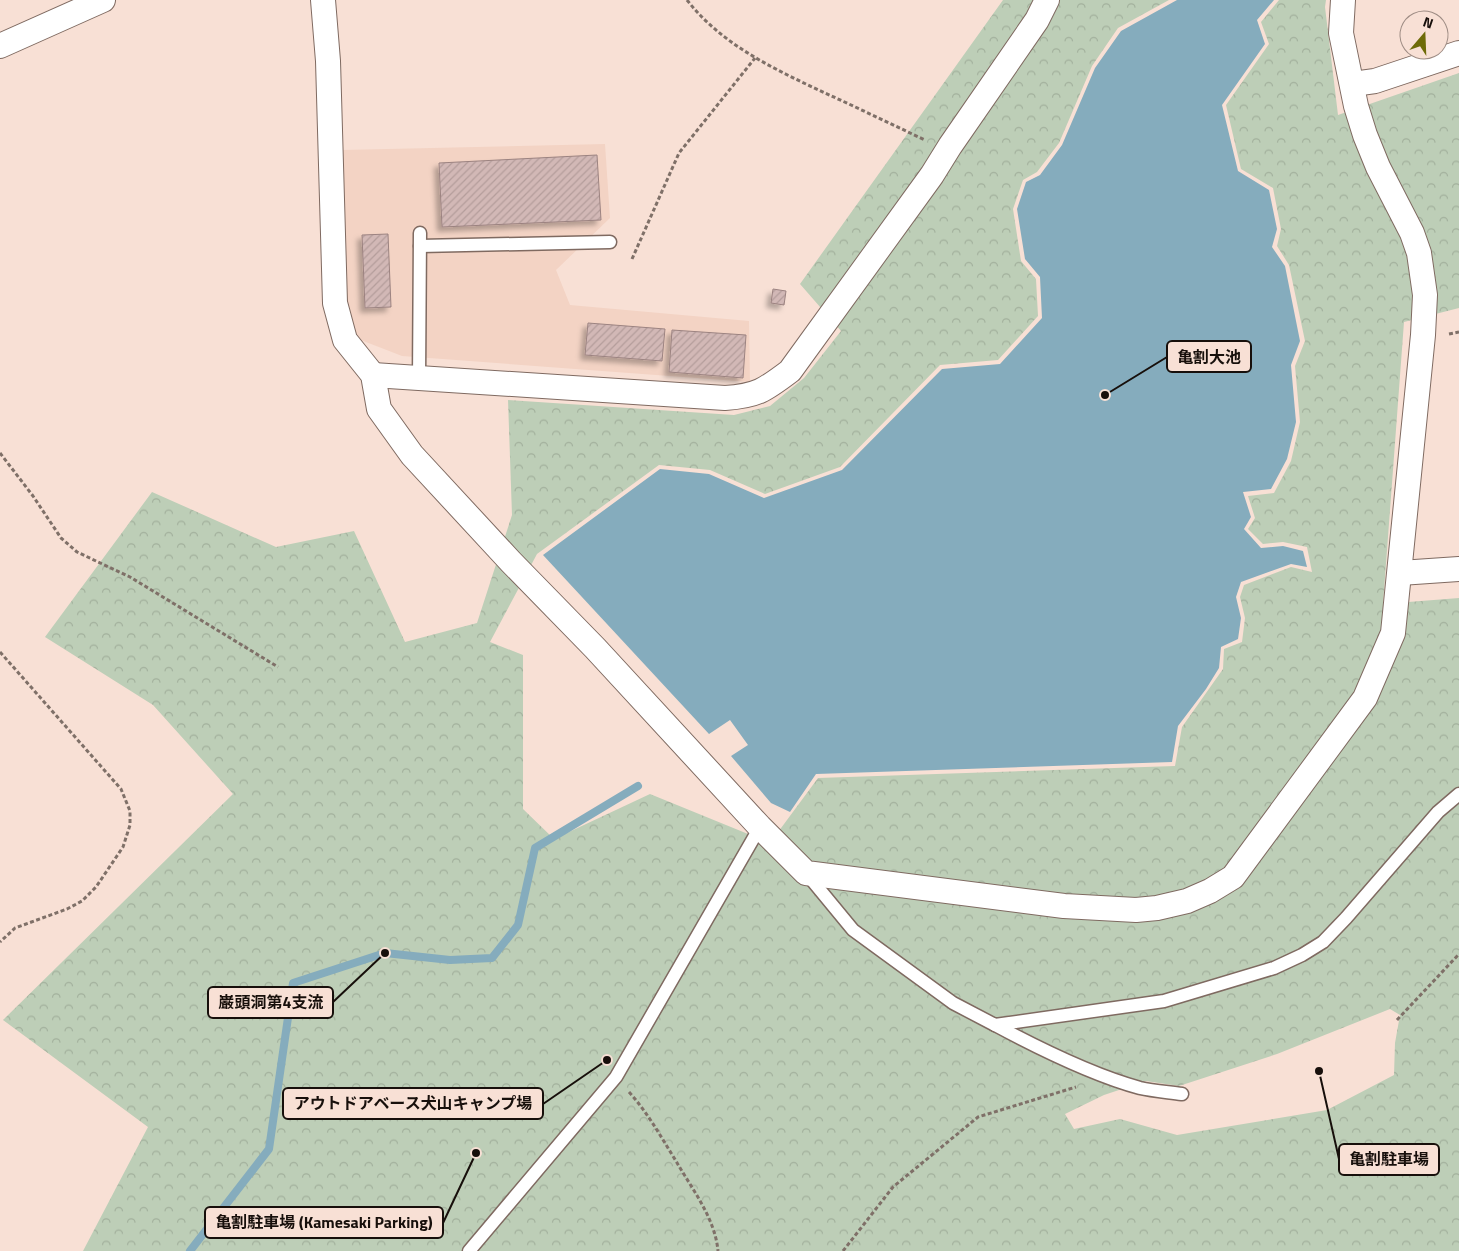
<svg xmlns="http://www.w3.org/2000/svg" width="1459" height="1251" viewBox="0 0 1459 1251" font-family="'Titillium Web','Noto Sans JP',sans-serif">
  <style>
    .built { fill: #f3d3c4 }
    .forest { fill: url(#forest-crowns); fill-rule: evenodd }
    .water { fill: #85acbd }
    .lines { fill: none; stroke-linecap: round; stroke-linejoin: round }
    .stream { stroke: #85acbd; stroke-width: 8 }
    .building { fill: url(#building-hatch); stroke: #9c8381; filter: url(#shadow) }
    .service-casing { stroke: #7f6a61; stroke-width: 15 }
    .minor-casing { stroke: #7f6a61; stroke-width: 26 }
    .path { stroke: #7f7068; stroke-width: 3; stroke-dasharray: 4 2.5; stroke-linecap: butt }
    .service { stroke: #fff; stroke-width: 12 }
    .minor { stroke: #fff; stroke-width: 24 }
    .leader { fill: none; stroke: #170f0b; stroke-width: 2 }
    .callout-dot { fill: #170f0b; stroke: #f8e0d5; stroke-width: 2 }
    .callout { fill: #f8e0d5; stroke: #170f0b; stroke-width: 2 }
    .callout-label { font-size: 16px; text-anchor: middle; font-weight: bold; fill: #170f0b }
  </style>
  <defs>
    <pattern id="forest-crowns" width="20" height="18" patternUnits="userSpaceOnUse" patternTransform="scale(1.25)"><rect width="20" height="18" fill="#bdceb7"/><path d="M2 6a3 3 0 1 1 6 0M12 15a3 3 0 1 1 6 0" fill="none" stroke="#a2b09c"/></pattern>
    <pattern id="building-hatch" width="6" height="6" patternUnits="userSpaceOnUse" patternTransform="scale(1.25)"><rect width="6" height="6" fill="#d2b8b6"/><path d="M-1 1l2-2M0 6l6-6M5 7l2-2" fill="none" stroke="#b49d9b"/></pattern>
    <filter id="shadow"><feDropShadow dx="-4.5" dy="4.5" stdDeviation="2.5" flood-color="#0004"/></filter>
  </defs>
  <rect width="100%" height="100%" fill="#f8e0d5"/>
  <!-- built -->
  <path class="built" d="M 605,144 L 610,218 L 556,270 L 570,305 L 749,321 L 750,382 L 402,356 L 353,337 L 344,299 L 342,150 Z"/>
  <!-- forest -->
  <path class="forest" d="M 1003,0 L 1169,0 L 1118,28 L 1092,66 L 1059,143 L 1037,172 L 1023,180 L 1013,209 L 1021,261 L 1036,279 L 1038,316 L 998,360 L 940,365 L 840,467 L 765,494 L 710,470 L 659,465 L 537,554 L 490,642 L 523,655 L 523,809 L 554,839 L 650,794 L 770,843 L 818,778 L 1175,766 L 1182,727 L 1223,669 L 1224,649 L 1242,642 L 1245,618 L 1240,597 L 1244,585 L 1291,567 L 1312,572 L 1307,547 L 1283,542 L 1263,544 L 1248,529 L 1255,518 L 1248,496 L 1274,493 L 1291,461 L 1300,422 L 1295,366 L 1305,341 L 1289,265 L 1277,246 L 1281,229 L 1273,188 L 1241,169 L 1226,105 L 1269,44 L 1261,22 L 1279,0 L 1326,0 L 1325,7 L 1338,115 L 1459,73 L 1459,308 L 1404,322 L 1383,604 L 1459,598 L 1459,1251 L 83,1251 L 148,1127 L 3,1020 L 233,794 L 153,705 L 45,637 L 152,492 L 276,547 L 354,531 L 405,642 L 477,623 L 512,515 L 508,400 L 734,415 L 770,406 L 804,378 L 841,331 L 800,284 ZM 1390,1009 L 1400,1015 L 1395,1043 L 1394,1075 L 1327,1110 L 1177,1135 L 1120,1119 L 1074,1129 L 1065,1114 L 1104,1095 L 1146,1081 L 1179,1086 L 1277,1054 Z"/>
  <!-- water -->
  <path class="water" d="M 1177,0 L 1274,0 L 1257,20 L 1265,44 L 1222,105 L 1238,171 L 1269,190 L 1277,229 L 1272,247 L 1285,266 L 1300,341 L 1291,365 L 1296,422 L 1287,459 L 1271,489 L 1243,492 L 1251,517 L 1244,529 L 1261,548 L 1283,546 L 1303,551 L 1307,567 L 1291,564 L 1241,582 L 1236,597 L 1241,618 L 1238,639 L 1221,647 L 1219,668 L 1206,689 L 1178,726 L 1172,762 L 816,774 L 790,812 L 771,803 L 731,756 L 748,745 L 730,720 L 709,734 L 543,555 L 660,469 L 709,474 L 764,498 L 842,470 L 942,369 L 1000,364 L 1042,318 L 1040,277 L 1025,259 L 1017,209 L 1026,182 L 1040,175 L 1062,145 L 1095,68 L 1121,31 Z"/>
  <g class="lines">
    <!-- stream -->
    <path class="stream" d="M 190,1251 L 269,1149 L 293,983 L 385,953 L 450,960 L 492,958 L 518,925 L 535,848 L 638,786"/>
  </g>
  <!-- building -->
  <g class="building">
    <path d="M 597,155 L 601,220 L 442,227 L 439,163 Z"/>
    <path d="M 388,234 L 391,307 L 365,308 L 362,235 Z"/>
    <path d="M 773,289 L 786,291 L 784,305 L 771,303 Z"/>
    <path d="M 588,323 L 665,329 L 662,361 L 585,355 Z"/>
    <path d="M 672,330 L 746,335 L 743,378 L 669,372 Z"/>
  </g>
  <g class="lines">
    <!-- service casing -->
    <g class="service-casing">
      <g id="service">
        <path d="M 420,246 L 610,242"/>
        <path d="M 419,379 L 420,233"/>
        <path d="M 806,873 L 853,930 L 953,1003 L 995,1025 L 1164,1001 L 1274,968 L 1302,955 L 1323,942 L 1346,918 L 1438,812 L 1459,794"/>
        <path d="M 995,1025 C 1038,1048 1092,1075 1140,1088 C 1153,1091 1168,1092 1182,1094"/>
        <path d="M 469,1251 L 616,1077 L 760,827"/>
      </g>
    </g>
    <!-- minor casing -->
    <g class="minor-casing">
      <g id="minor">
        <path d="M 323,0 L 328,61 L 335,303 L 345,340 L 373,375 L 379,409 L 412,455 L 511,562 L 595,648 L 760,827 L 806,873 L 1064,906 L 1136,910 L 1157,908 L 1187,901 L 1210,891 L 1233,877 L 1365,698 L 1393,633 L 1423,335 L 1425,295 L 1419,253 L 1412,233 L 1378,167 L 1365,135 L 1356,106 L 1341,33 L 1343,0"/>
        <path d="M 0,46 L 103,0"/>
        <path d="M 1353,84 L 1375,81 L 1459,53"/>
        <path d="M 373,375 L 725,398 C 757,396 765,390 790,371 L 932,175 L 950,146 L 1037,20 L 1047,0"/>
        <path d="M 1400,573 L 1459,569"/>
      </g>
    </g>
    <!-- path -->
    <g class="path">
      <path d="M 687,0 C 722,45 774,69 825,93 C 858,108 891,124 925,140"/>
      <path d="M 632,259 L 679,153 L 755,58"/>
      <path d="M 1449,334 L 1459,332"/>
      <path d="M 0,453 L 33,496 L 61,538 L 77,552 L 130,577 L 278,667"/>
      <path d="M 0,652 L 121,789 L 130,811 L 130,825 L 123,847 L 96,887 L 82,901 L 67,909 L 15,928 L 0,942"/>
      <path d="M 1397,1020 L 1459,954"/>
      <path d="M 629,1092 C 648,1113 661,1137 676,1161 C 692,1189 715,1218 718,1251"/>
      <path d="M 843,1251 L 893,1187 L 978,1117 L 1076,1087"/>
    </g>
    <!-- service -->
    <use href="#service" class="service"/>
    <!-- minor -->
    <use href="#minor" class="minor"/>
  </g>
  <!-- callouts -->
  <path class="leader" d="M1105 395L1167 357M385 953L333 1002M607 1060L543 1104M1319 1071L1339 1159M476 1153L443 1223"/>
  <g class="callout-dot">
    <circle cx="1105" cy="395" r="5"/>
    <circle cx="385" cy="953" r="5"/>
    <circle cx="607" cy="1060" r="5"/>
    <circle cx="1319" cy="1071" r="5"/>
    <circle cx="476" cy="1153" r="5"/>
  </g>
  <g class="callout">
    <rect x="1167" y="341" width="84" height="31" rx="5"/>
    <rect x="208" y="987" width="125" height="31" rx="5"/>
    <rect x="283" y="1088" width="260" height="31" rx="5"/>
    <rect x="1339" y="1144" width="100" height="31" rx="5"/>
    <rect x="205" y="1207" width="238" height="31" rx="5"/>
  </g>
  <g class="callout-label">
    <text x="1209" y="363">亀割大池</text>
    <text x="271" y="1008">巌頭洞第4支流</text>
    <text x="413" y="1109">アウトドアベース犬山キャンプ場</text>
    <text x="1389" y="1165">亀割駐車場</text>
    <text x="324" y="1228">亀割駐車場 (Kamesaki Parking)</text>
  </g>
  <!-- north arrow -->
  <g transform="translate(1424 35) rotate(19)"><circle r="24" fill="#f8e0d5" stroke="#9e8c84"/>
  <path d="M0-4L9 19L0 12L-9 19Z" fill="#6e6b08"/>
  <text y="-8" font-size="14" font-weight="bold" text-anchor="middle" fill="#170f0b">N</text>
  </g>
</svg>
